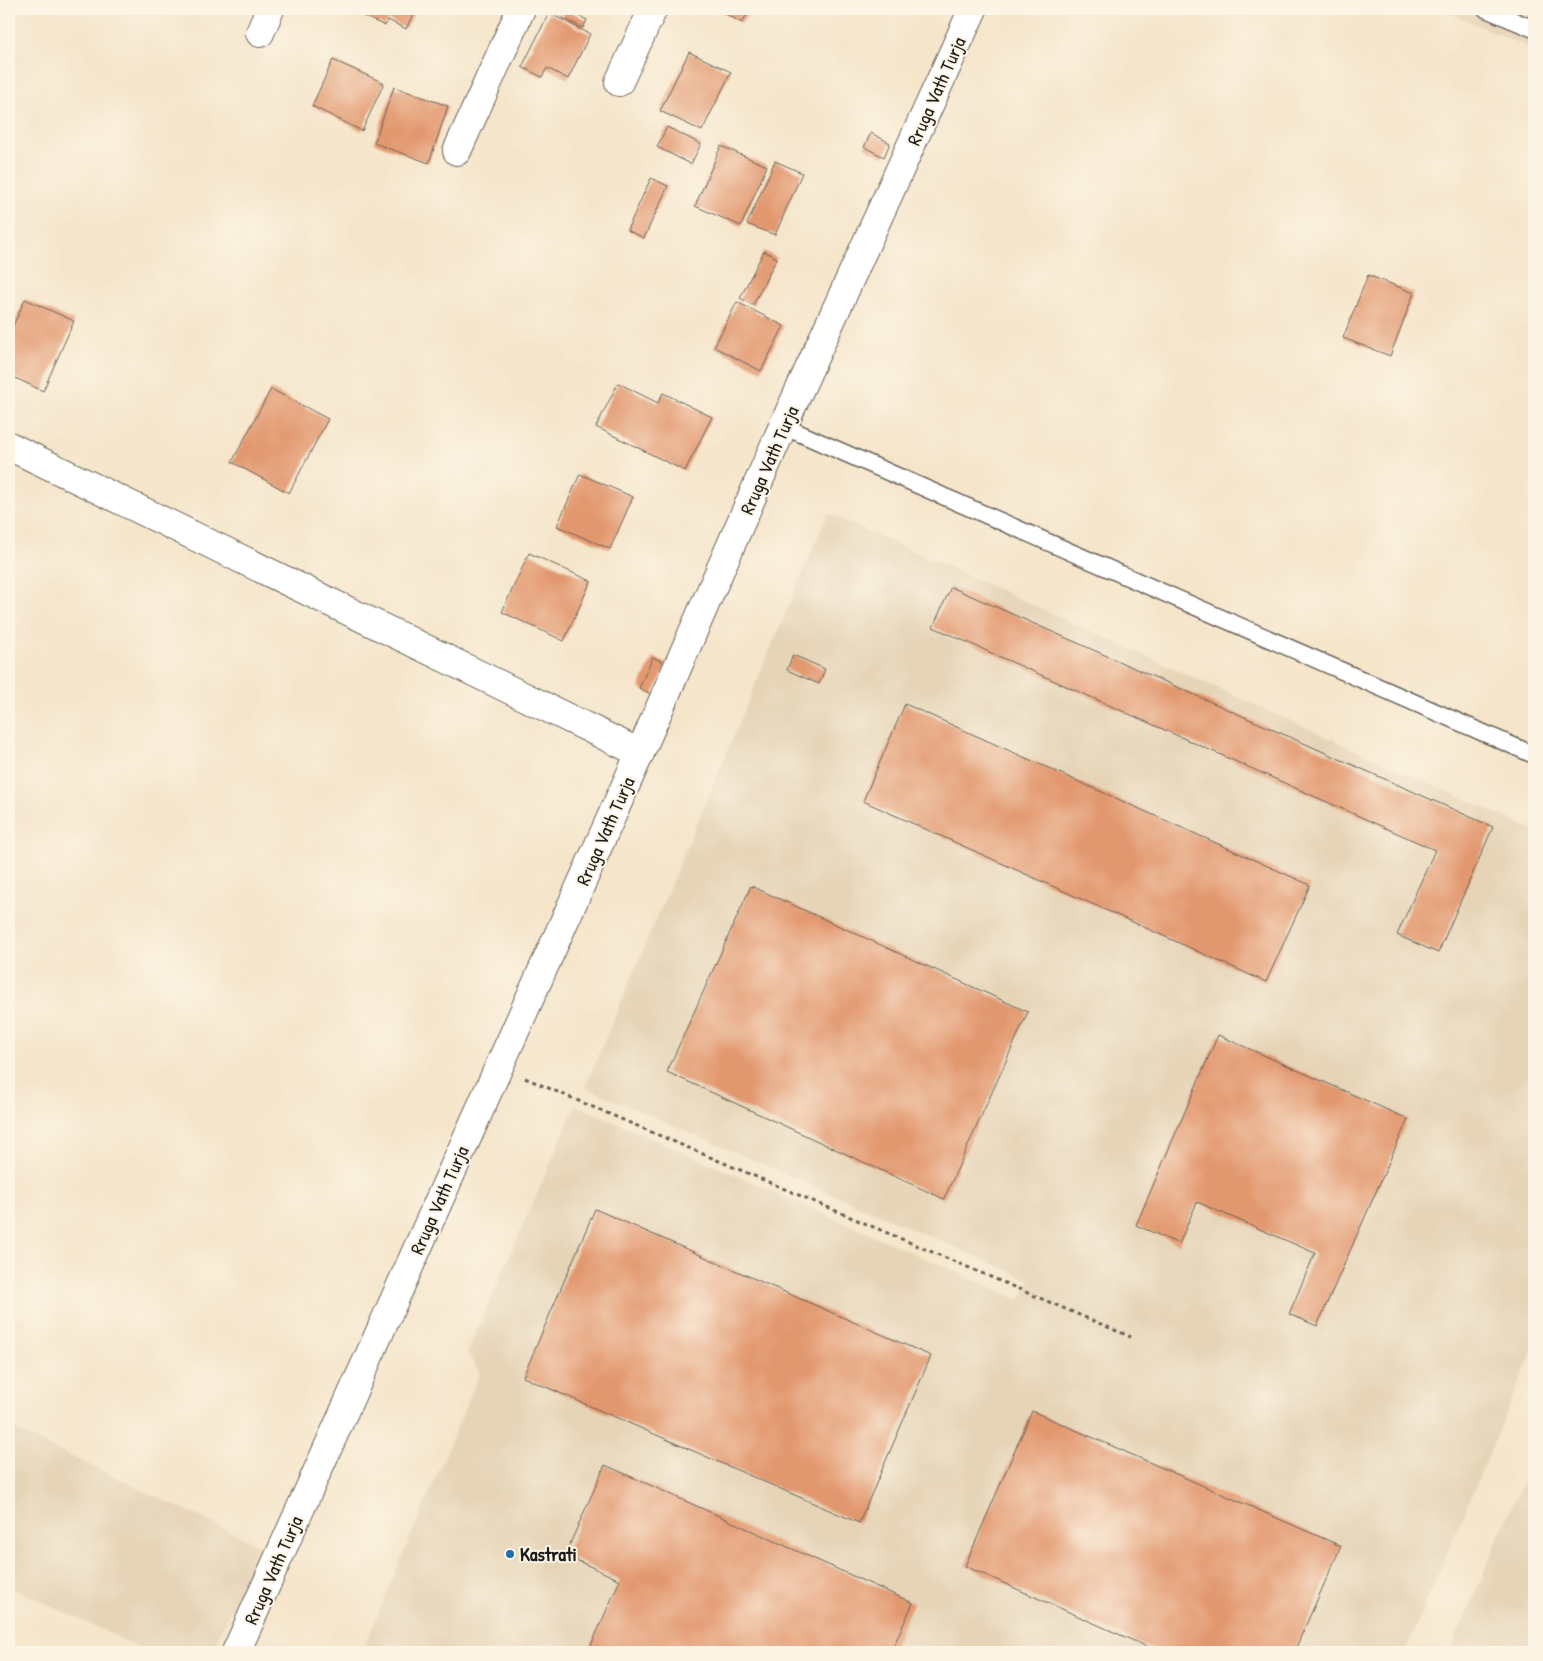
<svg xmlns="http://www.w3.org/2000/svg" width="1543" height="1661" viewBox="0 0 1543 1661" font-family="'Patrick Hand',sans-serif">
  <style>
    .built { fill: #e6d4b7 }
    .building { fill: #e2986e }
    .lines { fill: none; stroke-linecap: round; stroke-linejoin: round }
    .service-casing { stroke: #686259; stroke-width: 19 }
    .minor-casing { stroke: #686259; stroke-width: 30 }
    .tertiary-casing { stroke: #686259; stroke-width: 30 }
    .path { stroke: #686259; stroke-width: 3; stroke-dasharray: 4 4; stroke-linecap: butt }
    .service { stroke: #fff; stroke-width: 16 }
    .minor { stroke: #fff; stroke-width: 28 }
    .tertiary { stroke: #fff; stroke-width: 28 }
    .poi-dot { fill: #1f6fb2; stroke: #fcf5e5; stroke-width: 2 }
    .labels { text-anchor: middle; stroke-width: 4; stroke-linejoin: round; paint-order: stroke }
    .street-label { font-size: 19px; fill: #1c1c1c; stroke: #fcf5e5 }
    .poi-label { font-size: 19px; font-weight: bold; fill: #1c1c1c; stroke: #fcf5e5; text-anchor: start }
  </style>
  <rect width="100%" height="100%" fill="#fcf5e5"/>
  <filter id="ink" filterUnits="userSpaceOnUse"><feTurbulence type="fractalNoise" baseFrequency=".02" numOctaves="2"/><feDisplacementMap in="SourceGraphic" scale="10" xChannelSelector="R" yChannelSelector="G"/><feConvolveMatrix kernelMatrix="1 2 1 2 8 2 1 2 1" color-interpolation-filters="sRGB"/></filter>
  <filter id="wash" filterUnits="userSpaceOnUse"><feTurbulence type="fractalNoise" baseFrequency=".0096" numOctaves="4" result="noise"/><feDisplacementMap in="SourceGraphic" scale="20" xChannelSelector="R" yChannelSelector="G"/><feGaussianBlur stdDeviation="1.12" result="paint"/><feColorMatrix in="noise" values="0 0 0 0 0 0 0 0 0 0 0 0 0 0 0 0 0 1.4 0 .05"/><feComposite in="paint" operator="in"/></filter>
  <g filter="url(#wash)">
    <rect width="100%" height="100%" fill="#f5e5ca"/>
    <!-- built -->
    <g class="built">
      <path d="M 1441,9 L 1534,9 L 1534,50 Z"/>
      <path d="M 828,513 L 1534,830 L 1534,1348 L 1405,1652 L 362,1652 L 480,1373 L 467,1353 L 576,1105 L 1020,1300 L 1030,1280 L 585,1087 Z"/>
      <path d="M 9,1427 L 261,1546 L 211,1652 L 149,1652 L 9,1586 Z"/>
      <path d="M 1534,1455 L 1534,1652 L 1450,1652 Z"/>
    </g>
    <g id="blocks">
      <!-- building -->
      <g class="building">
        <path d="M 356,9 L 416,9 L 406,29 L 388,20 L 385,26 L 355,12 Z"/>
        <path d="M 565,9 L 587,20 L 583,28 L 561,17 Z"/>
        <path d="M 717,9 L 750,9 L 742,23 Z"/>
        <path d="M 549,13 L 590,34 L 568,79 L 547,68 L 542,77 L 522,67 Z"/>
        <path d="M 689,52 L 731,72 L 702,131 L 660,111 Z"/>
        <path d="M 333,60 L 384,83 L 362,131 L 312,106 Z"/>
        <path d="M 394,87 L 448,106 L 429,163 L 374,143 Z"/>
        <path d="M 667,127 L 701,144 L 691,164 L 657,147 Z"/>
        <path d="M 871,133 L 890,143 L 884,157 L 864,147 Z"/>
        <path d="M 721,146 L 767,166 L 741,226 L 695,206 Z"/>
        <path d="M 775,161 L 802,173 L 775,235 L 747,224 Z"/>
        <path d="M 651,178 L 668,186 L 644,238 L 627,230 Z"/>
        <path d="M 764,251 L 777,258 L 753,305 L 740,298 Z"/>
        <path d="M 1368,275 L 1414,293 L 1390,356 L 1343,338 Z"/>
        <path d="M 25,299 L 74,321 L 43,391 L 9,375 L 9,335 Z"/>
        <path d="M 737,302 L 784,326 L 761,371 L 714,347 Z"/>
        <path d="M 618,383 L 658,403 L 663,393 L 712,417 L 685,471 L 596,427 Z"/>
        <path d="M 271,389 L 328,419 L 289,493 L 232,462 Z"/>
        <path d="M 580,474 L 633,497 L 610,549 L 557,526 Z"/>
        <path d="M 529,553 L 591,581 L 564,641 L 502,612 Z"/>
        <path d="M 951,587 L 1493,827 L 1438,953 L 1397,935 L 1435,850 L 933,627 Z"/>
        <path d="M 793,655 L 825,669 L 819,684 L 787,670 Z"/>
        <path d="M 653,657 L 667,664 L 653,695 L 639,688 Z"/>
        <path d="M 905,704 L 1310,885 L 1266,982 L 863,801 Z"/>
        <path d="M 751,886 L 1028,1012 L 944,1199 L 667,1072 Z"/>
        <path d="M 1218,1035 L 1408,1119 L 1317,1326 L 1289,1314 L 1315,1253 L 1197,1202 L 1179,1244 L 1136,1225 Z"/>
        <path d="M 595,1209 L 931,1356 L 859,1523 L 523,1377 Z"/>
        <path d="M 1032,1411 L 1341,1546 L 1294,1652 L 1159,1652 L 965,1566 Z"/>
        <path d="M 605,1465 L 913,1603 L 891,1652 L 588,1652 L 620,1580 L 565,1555 Z"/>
      </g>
    </g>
  </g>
  <g filter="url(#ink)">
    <use href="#blocks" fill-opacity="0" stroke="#686259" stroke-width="1"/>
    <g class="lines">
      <!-- service casing -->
      <g class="service-casing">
        <g id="service">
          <path d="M 1486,9 L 1534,29"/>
          <path d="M 783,426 L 1534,755"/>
        </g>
      </g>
      <!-- minor casing -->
      <g class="minor-casing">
        <g id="minor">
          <path d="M 260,33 L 270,9"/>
          <path d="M 619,82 L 653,9"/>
          <path d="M 457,151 L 521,9"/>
          <path d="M 9,446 L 640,753"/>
        </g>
      </g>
      <!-- tertiary casing -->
      <g class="tertiary-casing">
        <path id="tertiary" d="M 236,1652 L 640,753 L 783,426 L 973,9"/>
      </g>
      <!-- path -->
      <path class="path" d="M 525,1078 L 1131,1337"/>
      <!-- service -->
      <use href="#service" class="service"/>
      <!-- minor -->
      <use href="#minor" class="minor"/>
      <!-- tertiary -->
      <use href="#tertiary" class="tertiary"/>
    </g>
  </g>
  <!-- markers -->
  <circle class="poi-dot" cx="510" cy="1554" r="5"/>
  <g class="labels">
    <!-- street labels -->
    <g class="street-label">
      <text transform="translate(936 91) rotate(-66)" y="7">Rruga Vath Turja</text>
      <text transform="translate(769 460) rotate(-66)" y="7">Rruga Vath Turja</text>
      <text transform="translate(605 831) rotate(-66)" y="7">Rruga Vath Turja</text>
      <text transform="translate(439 1200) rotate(-66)" y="7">Rruga Vath Turja</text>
      <text transform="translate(273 1570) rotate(-66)" y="7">Rruga Vath Turja</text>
    </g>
    <!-- poi labels -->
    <g class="poi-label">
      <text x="520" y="1561">Kastrati</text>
    </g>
  </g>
  <!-- margin -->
  <rect width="1543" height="1661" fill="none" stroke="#fcf5e5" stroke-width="30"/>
</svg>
